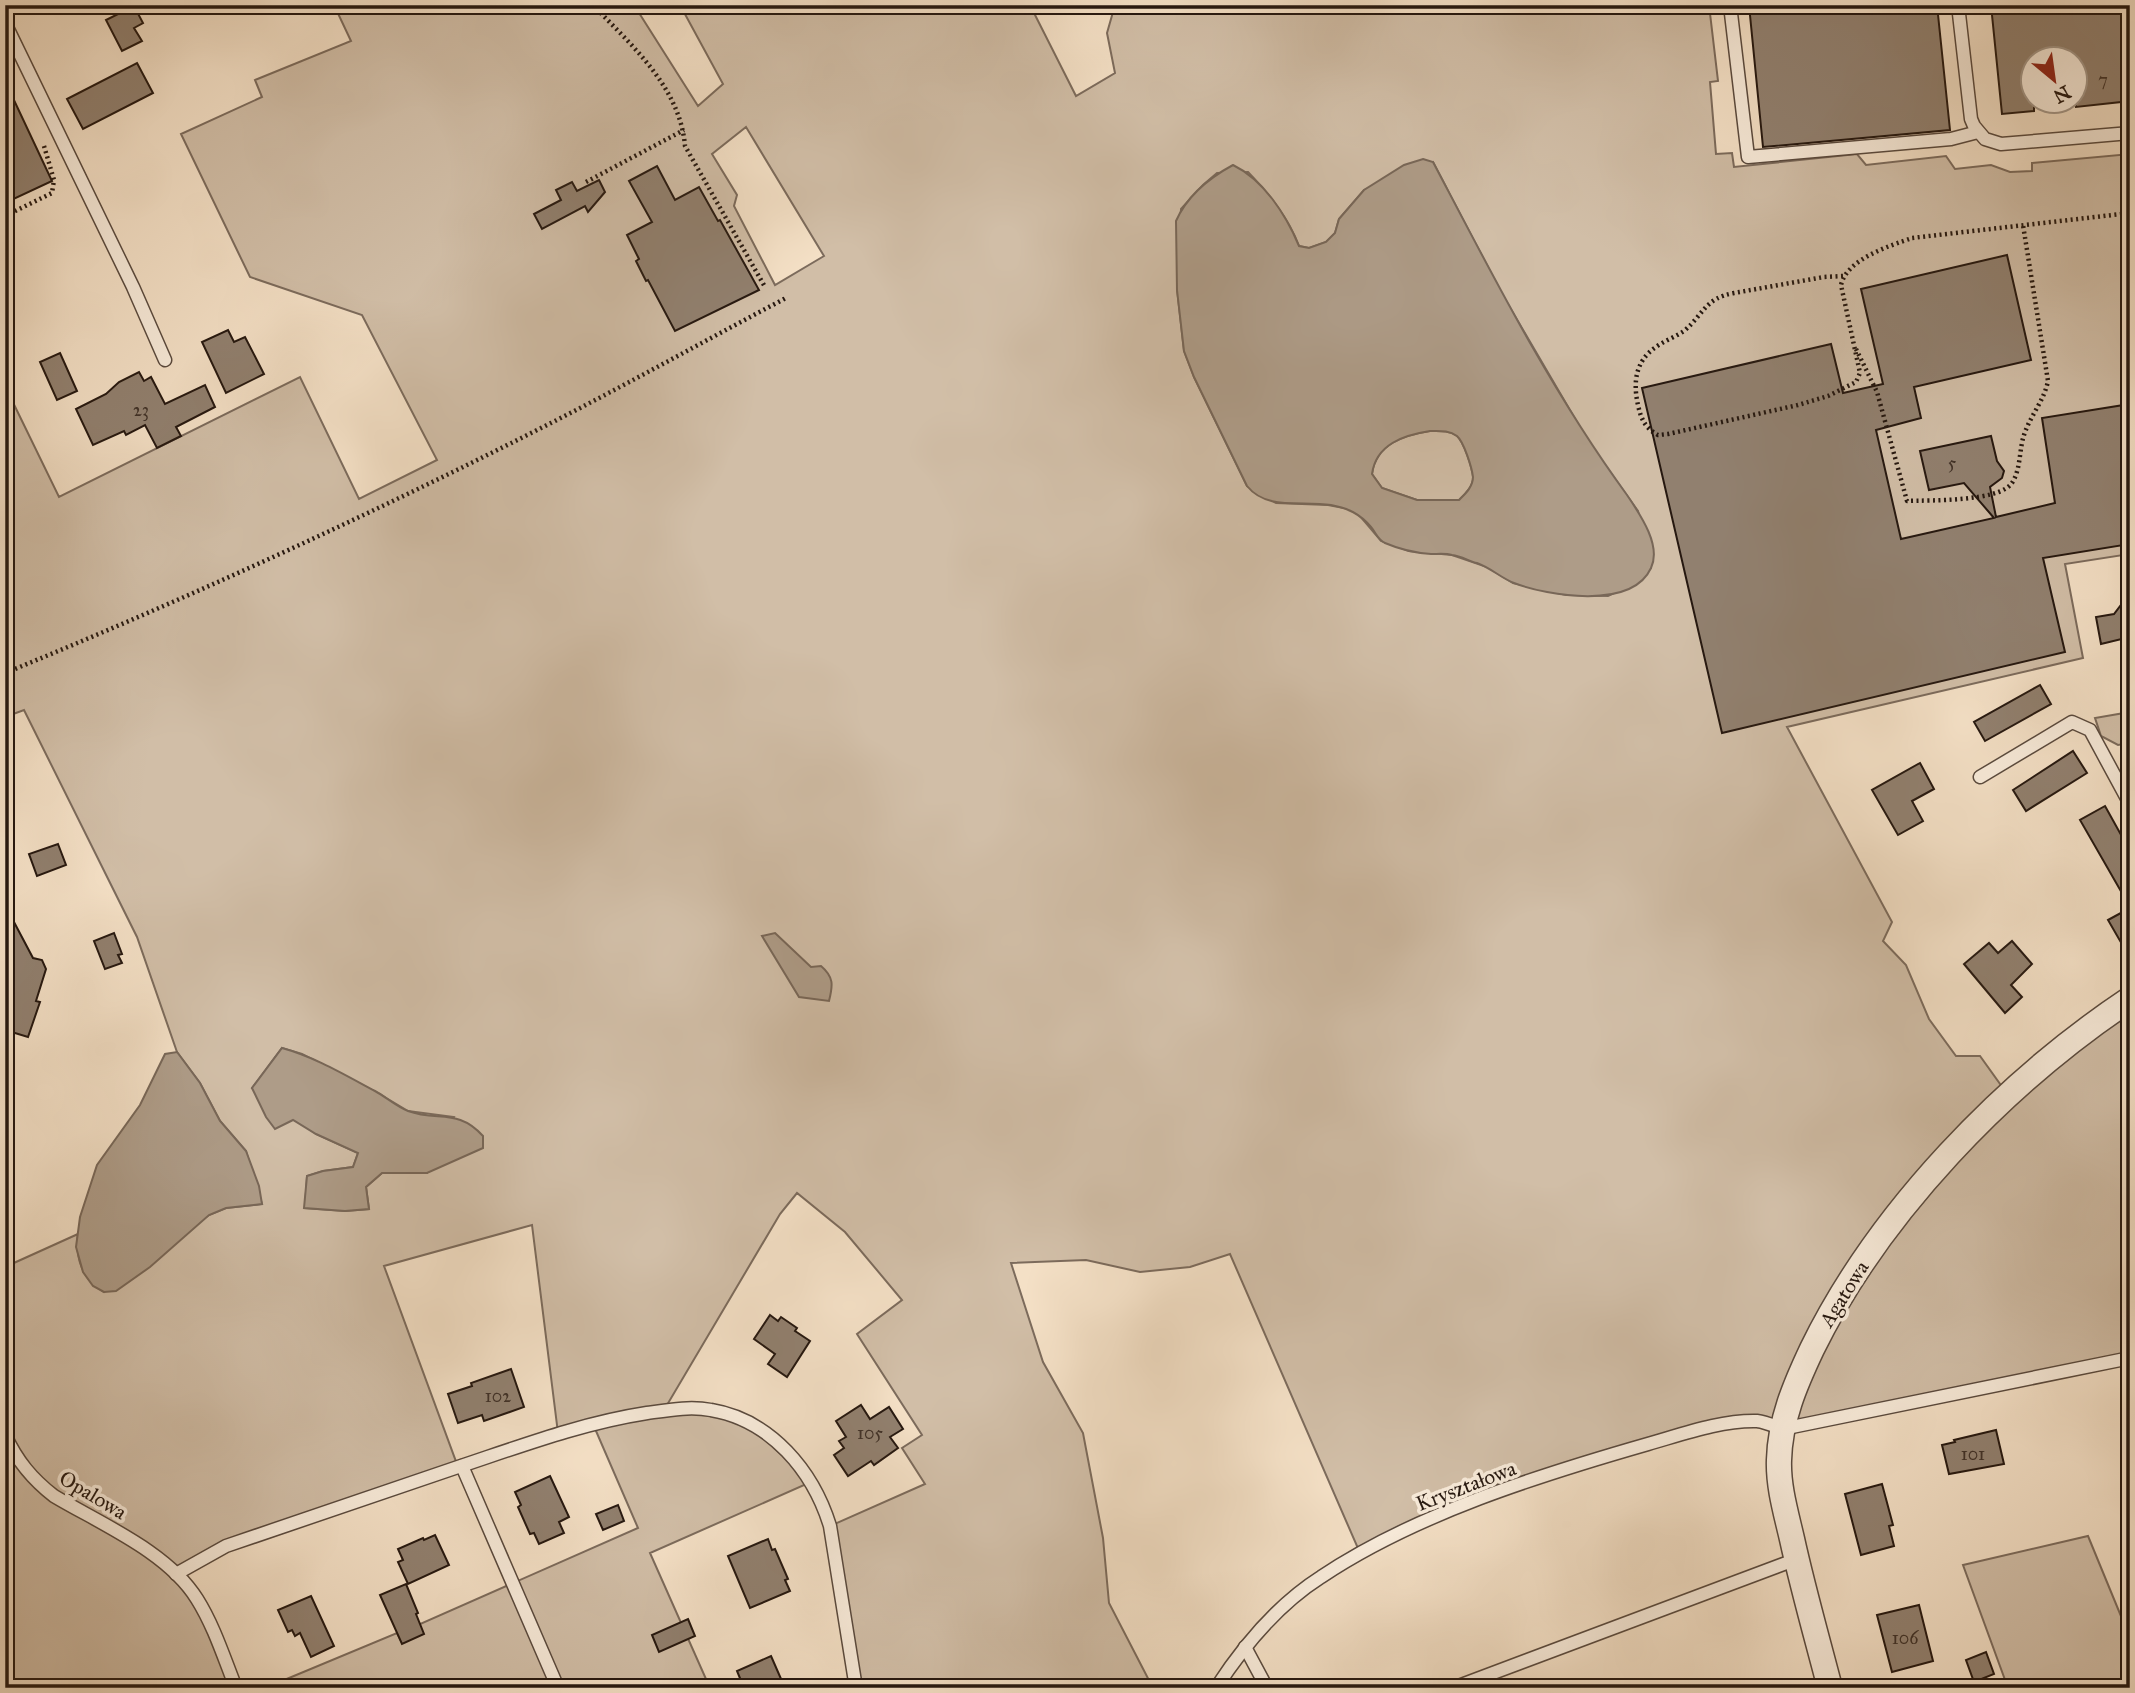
<svg xmlns="http://www.w3.org/2000/svg" width="2135" height="1693" viewBox="0 0 2135 1693" font-family="'IM FELL Great Primer',serif">
  <style>
    .green { fill: #d1bea7; stroke: #7c6b5c; stroke-width: 2; fill-rule: evenodd }
    .water { fill: #ae9c88; stroke: #786758; stroke-width: 2; fill-rule: evenodd }
    .building { fill: #91806f; stroke: #261810; stroke-width: 2 }
    .lines { fill: none; stroke-linecap: round; stroke-linejoin: round }
    .lane-casing { stroke: #5a4a3e; stroke-width: 15 }
    .street-casing { stroke: #5a4a3e; stroke-width: 27 }
    .path { stroke: #261810; stroke-width: 4.5; stroke-dasharray: 2 3.5; stroke-linecap: butt }
    .lane { stroke: #f8ebda; stroke-width: 12 }
    .street { stroke: #f8ebda; stroke-width: 24 }
    .labels { text-anchor: middle; stroke-width: 7; stroke-linejoin: round; paint-order: stroke }
    .number-label { font-size: 18px; fill: #413228 }
    .street-label { font-size: 21px; fill: #261810; stroke: #f8ebda }
  </style>
  <rect width="100%" height="100%" fill="#f4e0c6"/>
  <filter id="stains"><feTurbulence type="fractalNoise" baseFrequency=".00286" numOctaves="4"/><feColorMatrix values="0 0 0 0 .2 0 0 0 0 .09 0 0 0 0 .02 0 0 0 .5 -.17"/></filter>
  <radialGradient id="worn" r=".72"><stop offset=".6" stop-color="#630" stop-opacity="0"/><stop offset="1" stop-color="#630" stop-opacity=".3"/></radialGradient>
  <!-- green -->
  <g class="green">
    <path d="M 334,5 L 634,5 L 698,106 L 723,84 L 680,5 L 1030,5 L 1076,96 L 1115,73 L 1107,33 L 1115,5 L 1709,5 L 1718,81 L 1710,82 L 1716,154 L 1732,153 L 1734,167 L 1857,154 L 1866,165 L 1946,156 L 1955,169 L 1991,165 L 2010,172 L 2032,171 L 2032,163 L 2130,154 L 2130,554 L 2065,564 L 2083,658 L 1787,727 L 1892,922 L 1883,941 L 1906,965 L 1929,1019 L 1956,1056 L 1980,1056 L 2008,1095 L 2130,999 L 2130,1358 L 1782,1429 L 1737,1423 L 1488,1497 L 1360,1553 L 1230,1254 L 1190,1267 L 1140,1272 L 1086,1260 L 1011,1263 L 1043,1362 L 1083,1433 L 1103,1538 L 1109,1603 L 1153,1688 L 856,1688 L 830,1526 L 925,1484 L 902,1448 L 922,1435 L 857,1334 L 902,1300 L 845,1232 L 797,1193 L 780,1214 L 664,1410 L 690,1408 L 747,1423 L 811,1482 L 650,1553 L 710,1688 L 558,1688 L 555,1680 L 537,1688 L 265,1688 L 397,1633 L 402,1643 L 420,1624 L 638,1528 L 593,1424 L 558,1433 L 532,1225 L 384,1266 L 458,1467 L 226,1546 L 176,1574 L 185,1584 L 236,1688 L 5,1688 L 5,1267 L 78,1234 C 75,1257 82,1280 104,1292 L 209,1215 L 226,1208 L 262,1204 L 246,1151 L 220,1121 L 200,1083 L 177,1052 L 137,937 L 24,710 L 5,717 L 5,386 L 59,497 L 300,377 L 359,499 L 437,460 L 362,315 L 250,277 L 181,134 L 262,97 L 255,80 L 351,41 ZM 746,127 L 824,256 L 775,285 L 734,206 L 737,195 L 712,154 ZM 1433,162 L 1502,294 L 1588,441 L 1638,511 L 1651,568 L 1640,581 L 1608,596 L 1566,595 L 1513,583 L 1487,567 L 1452,555 L 1409,551 L 1381,541 L 1360,516 L 1349,509 L 1328,505 L 1276,503 L 1247,486 L 1194,377 L 1184,351 L 1177,289 L 1181,209 L 1203,185 L 1217,173 L 1248,172 C 1269,194 1288,217 1299,246 L 1309,248 L 1326,242 L 1335,233 L 1339,219 L 1364,190 ZM 282,1048 L 302,1054 L 378,1093 L 408,1111 L 454,1117 L 427,1173 L 382,1173 L 366,1187 L 369,1209 L 345,1211 L 305,1208 L 307,1176 L 323,1171 L 353,1167 L 358,1153 L 316,1134 L 252,1088 Z"/>
    <path d="M 1430,431 C 1440,431 1449,430 1457,436 C 1464,442 1472,468 1473,477 C 1473,487 1465,494 1459,500 L 1417,500 L 1382,488 L 1372,474 C 1376,444 1404,435 1430,431 Z"/>
    <path d="M 2130,712 L 2130,743 L 2118,745 L 2101,736 L 2095,718 Z"/>
    <path d="M 2088,1536 L 2130,1638 L 2130,1681 L 2114,1688 L 2008,1688 L 1963,1565 Z"/>
  </g>
  <!-- water -->
  <g class="water">
    <path d="M 1423,159 L 1433,162 C 1493,276 1551,391 1627,495 C 1639,513 1662,545 1651,568 C 1632,610 1548,596 1514,583 C 1501,578 1491,568 1477,563 C 1469,561 1461,556 1452,555 C 1446,553 1438,554 1431,554 C 1415,553 1399,549 1385,543 C 1378,540 1376,533 1371,527 C 1360,514 1348,508 1331,505 C 1302,500 1267,511 1247,486 L 1194,377 L 1184,351 L 1177,290 L 1176,221 C 1187,196 1209,178 1233,165 C 1264,180 1286,215 1299,246 L 1309,248 L 1326,242 L 1335,233 L 1339,219 L 1364,190 L 1404,165 ZM 1430,431 C 1440,431 1449,430 1457,436 C 1464,442 1472,468 1473,477 C 1473,487 1465,494 1459,500 L 1417,500 L 1382,488 L 1372,474 C 1376,444 1404,435 1430,431 Z"/>
    <path d="M 775,933 L 811,967 L 821,966 C 834,977 833,985 829,1001 L 799,997 L 762,936 Z"/>
    <path d="M 282,1048 C 315,1057 345,1075 375,1091 C 386,1097 397,1107 408,1111 C 438,1122 458,1108 483,1136 L 483,1148 L 427,1173 L 382,1173 L 366,1187 L 369,1209 L 345,1211 L 304,1208 L 307,1176 L 323,1171 L 353,1167 L 358,1153 L 316,1134 L 293,1120 L 275,1129 L 266,1117 L 252,1088 Z"/>
    <path d="M 177,1052 L 200,1083 L 220,1121 L 246,1151 L 259,1186 L 262,1204 L 226,1208 L 209,1215 L 150,1267 L 116,1291 L 104,1292 L 93,1286 L 83,1272 L 76,1247 L 80,1217 L 97,1165 L 140,1105 L 165,1054 Z"/>
  </g>
  <!-- building -->
  <g class="building">
    <path d="M 1749,5 L 1937,5 L 1950,130 L 1763,147 Z"/>
    <path d="M 1991,5 L 2130,5 L 2130,101 L 2076,107 L 2076,60 L 2034,60 L 2034,111 L 2002,114 Z"/>
    <path d="M 134,6 L 143,23 L 134,28 L 142,41 L 122,51 L 106,20 Z"/>
    <path d="M 137,63 L 153,93 L 83,129 L 67,99 Z"/>
    <path d="M 5,81 L 52,181 L 5,203 Z"/>
    <path d="M 657,166 L 675,200 L 699,187 L 718,221 L 720,220 L 759,290 L 675,331 L 648,280 L 646,281 L 636,261 L 639,259 L 627,235 L 652,222 L 629,181 Z"/>
    <path d="M 599,180 L 605,192 L 588,212 L 585,206 L 542,229 L 534,214 L 561,200 L 556,190 L 572,182 L 577,191 Z"/>
    <path d="M 2007,255 L 2031,360 L 1914,387 L 1921,418 L 1876,430 L 1901,539 L 1994,518 L 1964,483 L 1929,490 L 1920,451 L 1991,436 L 1997,461 L 2004,471 L 2002,478 L 1990,487 L 1996,517 L 2055,503 L 2042,418 L 2130,404 L 2130,544 L 2043,558 L 2065,652 L 1722,733 L 1642,388 L 1831,344 L 1843,393 L 1883,384 L 1861,289 Z"/>
    <path d="M 228,330 L 234,342 L 245,337 L 264,374 L 226,393 L 202,342 Z"/>
    <path d="M 60,353 L 77,391 L 57,400 L 40,362 Z"/>
    <path d="M 139,372 L 144,381 L 151,377 L 165,404 L 205,385 L 215,407 L 176,427 L 181,436 L 157,448 L 145,425 L 126,435 L 124,431 L 93,445 L 76,409 L 106,394 L 119,382 Z"/>
    <path d="M 2130,593 L 2130,637 L 2101,644 L 2096,617 L 2114,614 Z"/>
    <path d="M 2040,685 L 2051,704 L 1985,741 L 1974,722 Z"/>
    <path d="M 2073,751 L 2087,773 L 2026,811 L 2013,790 Z"/>
    <path d="M 1920,763 L 1934,789 L 1912,801 L 1923,821 L 1898,835 L 1872,790 Z"/>
    <path d="M 2105,806 L 2130,851 L 2130,907 L 2080,820 Z"/>
    <path d="M 58,844 L 66,865 L 37,876 L 29,854 Z"/>
    <path d="M 5,905 L 33,958 L 42,960 L 46,969 L 36,1001 L 40,1002 L 28,1037 L 5,1030 Z"/>
    <path d="M 2130,908 L 2130,958 L 2108,920 Z"/>
    <path d="M 114,933 L 122,954 L 118,955 L 122,963 L 105,969 L 94,941 Z"/>
    <path d="M 2012,941 L 2032,964 L 2011,985 L 2022,997 L 2005,1013 L 1964,964 L 1989,943 L 1998,953 Z"/>
    <path d="M 770,1315 L 778,1321 L 781,1317 L 797,1328 L 795,1331 L 810,1341 L 787,1377 L 768,1364 L 775,1354 L 754,1339 Z"/>
    <path d="M 511,1369 L 524,1407 L 484,1421 L 482,1415 L 458,1423 L 448,1394 L 472,1386 L 471,1383 Z"/>
    <path d="M 861,1405 L 870,1419 L 889,1407 L 903,1429 L 890,1437 L 898,1448 L 874,1465 L 871,1461 L 848,1476 L 834,1455 L 844,1448 L 839,1441 L 846,1437 L 836,1421 Z"/>
    <path d="M 1996,1430 L 2004,1464 L 1949,1474 L 1942,1445 L 1955,1442 L 1954,1440 Z"/>
    <path d="M 550,1476 L 569,1517 L 559,1522 L 564,1533 L 539,1544 L 534,1533 L 530,1534 L 518,1507 L 521,1505 L 515,1492 Z"/>
    <path d="M 1882,1484 L 1893,1525 L 1889,1526 L 1894,1546 L 1861,1555 L 1845,1494 Z"/>
    <path d="M 618,1505 L 624,1521 L 603,1530 L 596,1514 Z"/>
    <path d="M 435,1535 L 449,1565 L 408,1584 L 398,1562 L 403,1560 L 398,1549 L 423,1538 L 424,1540 Z"/>
    <path d="M 768,1539 L 772,1550 L 775,1549 L 788,1579 L 785,1580 L 790,1591 L 750,1608 L 728,1556 Z"/>
    <path d="M 406,1584 L 418,1613 L 416,1614 L 424,1634 L 402,1644 L 380,1595 Z"/>
    <path d="M 311,1596 L 334,1646 L 311,1657 L 300,1633 L 295,1636 L 292,1630 L 288,1632 L 278,1610 Z"/>
    <path d="M 1919,1605 L 1933,1661 L 1892,1672 L 1877,1615 Z"/>
    <path d="M 688,1619 L 695,1636 L 659,1652 L 652,1635 Z"/>
    <path d="M 1986,1652 L 1994,1674 L 1974,1682 L 1966,1660 Z"/>
    <path d="M 771,1656 L 785,1688 L 744,1688 L 737,1671 Z"/>
  </g>
  <g class="lines">
    <!-- lane casing -->
    <g class="lane-casing">
      <g id="lane">
        <path d="M 1730,5 L 1748,157 L 1951,139 L 1978,132"/>
        <path d="M 1958,5 L 1971,119 L 1974,126 L 1985,139 L 2001,144 L 2130,133"/>
        <path d="M 5,23 L 133,287 L 165,360"/>
        <path d="M 1980,777 L 2072,722 L 2090,730 L 2130,804"/>
        <path d="M 5,1435 C 17,1461 32,1479 54,1496 C 101,1524 168,1552 197,1599 C 214,1626 224,1658 236,1688"/>
        <path d="M 462,1466 L 558,1688"/>
        <path d="M 176,1574 L 226,1546 C 304,1520 381,1493 458,1467 C 521,1446 582,1423 647,1413 C 668,1410 690,1406 711,1410 C 771,1420 813,1471 830,1526 L 856,1688"/>
        <path d="M 1245,1647 L 1267,1688"/>
        <path d="M 1216,1688 C 1244,1645 1277,1605 1321,1577 C 1415,1514 1540,1475 1648,1444 C 1683,1434 1721,1420 1757,1421 C 1766,1422 1774,1426 1782,1429 L 2130,1358"/>
        <path d="M 1453,1688 L 1797,1559"/>
      </g>
    </g>
    <!-- street casing -->
    <g class="street-casing">
      <path id="street" d="M 1830,1688 C 1817,1638 1803,1589 1792,1539 C 1786,1513 1778,1486 1779,1460 C 1780,1420 1795,1385 1812,1349 C 1879,1212 2004,1083 2130,999"/>
    </g>
    <!-- path -->
    <g class="path">
      <path d="M 593,5 C 632,46 680,87 685,146 L 765,287"/>
      <path d="M 586,182 L 684,130"/>
      <path d="M 5,216 L 52,193 L 54,180 L 44,146"/>
      <path d="M 1843,276 L 1824,277 L 1734,293 C 1705,298 1704,314 1684,331 C 1675,337 1664,341 1656,347 C 1635,361 1633,383 1638,405 C 1641,419 1645,428 1658,435 L 1668,434 L 1798,405 L 1828,396 L 1856,382 L 1860,373 L 1841,285 C 1847,259 1889,246 1912,238 L 2130,213"/>
      <path d="M 1856,349 L 1877,392 L 1907,501 C 1930,500 1999,502 2012,483 C 2021,469 2019,450 2024,435 C 2030,416 2044,401 2048,381 L 2023,225"/>
      <path d="M 5,673 C 191,597 374,513 553,422 C 631,382 708,339 786,298"/>
    </g>
    <!-- lane -->
    <use href="#lane" class="lane"/>
    <!-- street -->
    <use href="#street" class="street"/>
  </g>
  <g class="labels">
    <!-- number labels -->
    <g class="number-label">
      <text x="2103" y="86">7</text>
      <text x="141" y="416">23</text>
      <text x="1952" y="469">5</text>
      <text x="498" y="1402">102</text>
      <text x="870" y="1439">105</text>
      <text x="1973" y="1460">101</text>
      <text x="1905" y="1644">106</text>
    </g>
    <!-- street labels -->
    <g class="street-label">
      <text transform="translate(1844 1294) rotate(-58)" y="7">Agatowa</text>
      <text transform="translate(1466 1486) rotate(-21)" y="7">Kryształowa</text>
      <text transform="translate(93 1495) rotate(31)" y="7">Opalowa</text>
    </g>
  </g>
  <!-- margin -->
  <rect width="2135" height="1693" fill="none" stroke="#f4e0c6" stroke-width="28"/>
  <rect x="7" y="7" width="2121" height="1679" fill="none" stroke="#261810" stroke-width="3.5"/>
  <rect x="14" y="14" width="2107" height="1665" fill="none" stroke="#261810" stroke-width="2"/>
  <!-- north arrow -->
  <g transform="translate(2054 80) rotate(151)"><circle r="33" fill="#f8ebda" stroke="#a49789" stroke-width="2"/>
  <path d="M0-5L12 26L0 18L-12 26Z" fill="#8f2418"/>
  <text y="-10" font-size="19" font-weight="bold" text-anchor="middle" fill="#261810">N</text>
  </g>
  <rect width="100%" height="100%" filter="url(#stains)"/>
  <rect width="100%" height="100%" fill="url(#worn)"/>
</svg>
